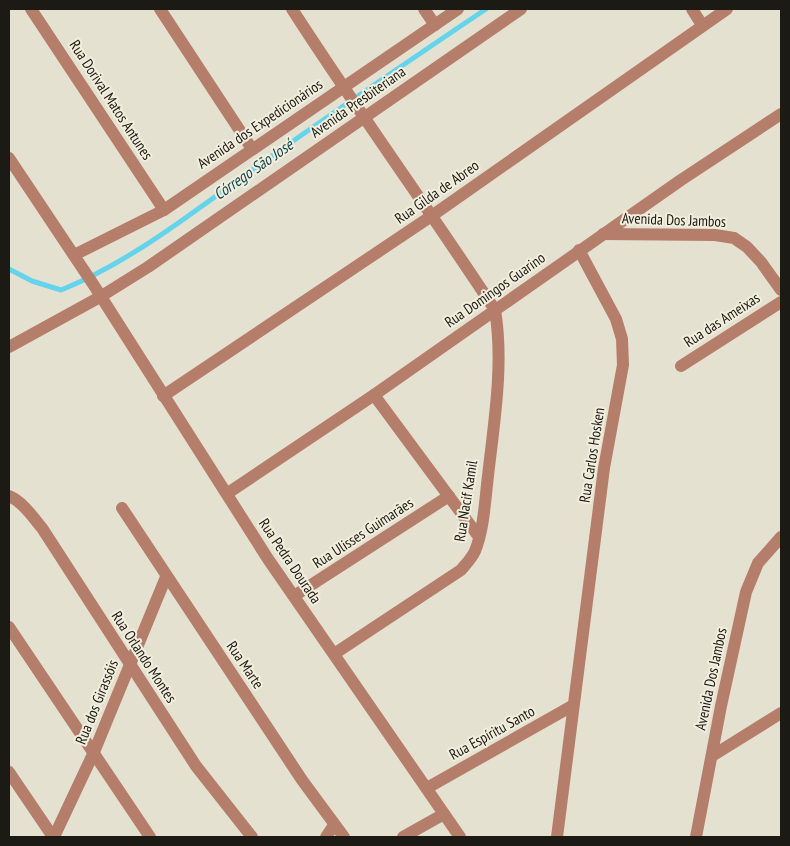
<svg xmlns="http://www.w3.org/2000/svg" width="790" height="846" viewBox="0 0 790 846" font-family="'PT Sans Narrow',sans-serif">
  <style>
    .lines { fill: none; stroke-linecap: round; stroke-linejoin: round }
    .stream { stroke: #64d4ec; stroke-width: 5 }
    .minor { stroke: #b57e6b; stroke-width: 12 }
    .labels { text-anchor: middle; stroke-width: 4; stroke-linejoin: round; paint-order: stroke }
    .street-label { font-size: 15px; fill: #1c1a14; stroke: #f2eedd }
    .water-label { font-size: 16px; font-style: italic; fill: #12454f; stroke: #f2eedd }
  </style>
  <rect width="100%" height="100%" fill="#e5e1d0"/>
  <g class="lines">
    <!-- stream -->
    <path class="stream" d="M 9,269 L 32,281 L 61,290 C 133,261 195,210 259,165 C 334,112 410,60 486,9"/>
    <!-- minor -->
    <g class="minor">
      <path d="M 31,9 L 164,210"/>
      <path d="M 160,9 L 252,149"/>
      <path d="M 292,9 C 357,110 428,208 495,310 C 504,364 494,422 488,476 C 485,500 484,529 475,551 C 472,558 466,564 461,570 L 334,654"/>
      <path d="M 424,9 L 435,25"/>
      <path d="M 692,9 L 702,25"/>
      <path d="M 9,158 L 93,284 L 268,559 L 460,837"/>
      <path d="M 603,234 L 715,235 L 734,238 L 747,247 L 761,262 L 781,290"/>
      <path d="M 74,255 L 164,210 L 458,9"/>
      <path d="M 9,347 L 100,297 L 148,267 L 521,9"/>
      <path d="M 681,366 L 781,302"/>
      <path d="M 374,395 L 479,537"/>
      <path d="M 163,396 L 433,215 L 727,9"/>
      <path d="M 228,493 L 374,395 L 681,180 L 781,114"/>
      <path d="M 9,496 C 23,502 32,516 42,528 L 196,766 L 252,837"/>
      <path d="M 122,508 L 302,780 L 344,837"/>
      <path d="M 294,596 L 449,496"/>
      <path d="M 9,627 L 150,837"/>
      <path d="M 712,756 L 781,713"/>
      <path d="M 9,772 L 53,837"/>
      <path d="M 427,788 L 572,706"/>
      <path d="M 54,837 L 94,752 L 166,577"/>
      <path d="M 326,837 L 334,825"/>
      <path d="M 403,837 L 444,814"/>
      <path d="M 557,837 L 604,468 L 623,365 L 622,339 L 616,319 L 579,250"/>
      <path d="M 696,837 L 721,706 L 746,592 L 758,563 L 781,537"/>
    </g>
  </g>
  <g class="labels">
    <!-- street labels -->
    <g class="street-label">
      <text transform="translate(111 100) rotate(57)" y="5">Rua Dorival Matos Antunes</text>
      <text transform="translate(358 102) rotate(-35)" y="5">Avenida Presbiteriana</text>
      <text transform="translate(260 124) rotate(-34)" y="5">Avenida dos Expedicionários</text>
      <text transform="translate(437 192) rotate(-35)" y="5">Rua Gilda de Abreo</text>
      <text transform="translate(674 220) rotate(2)" y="5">Avenida Dos Jambos</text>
      <text transform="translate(495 290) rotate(-35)" y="5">Rua Domingos Guarino</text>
      <text transform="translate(722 320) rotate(-33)" y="5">Rua das Ameixas</text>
      <text transform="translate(592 455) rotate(-81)" y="5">Rua Carlos Hosken</text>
      <text transform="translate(466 501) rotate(-81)" y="5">Rua Nacif Kamil</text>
      <text transform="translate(363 533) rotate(-33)" y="5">Rua Ulisses Guimarães</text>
      <text transform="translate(290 561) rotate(56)" y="5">Rua Pedra Dourada</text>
      <text transform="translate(144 657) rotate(57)" y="5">Rua Orlando Montes</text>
      <text transform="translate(245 665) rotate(56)" y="5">Rua Marte</text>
      <text transform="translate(711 679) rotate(-78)" y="5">Avenida Dos Jambos</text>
      <text transform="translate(97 702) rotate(-68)" y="5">Rua dos Girassóis</text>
      <text transform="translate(492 733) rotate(-29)" y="5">Rua Espíritu Santo</text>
    </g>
    <!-- water labels -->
    <g class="water-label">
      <text transform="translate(253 169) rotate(-35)" y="6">Córrego São José</text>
    </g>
  </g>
  <!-- border -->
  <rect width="790" height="846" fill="none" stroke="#1c1a14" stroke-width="20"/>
</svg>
